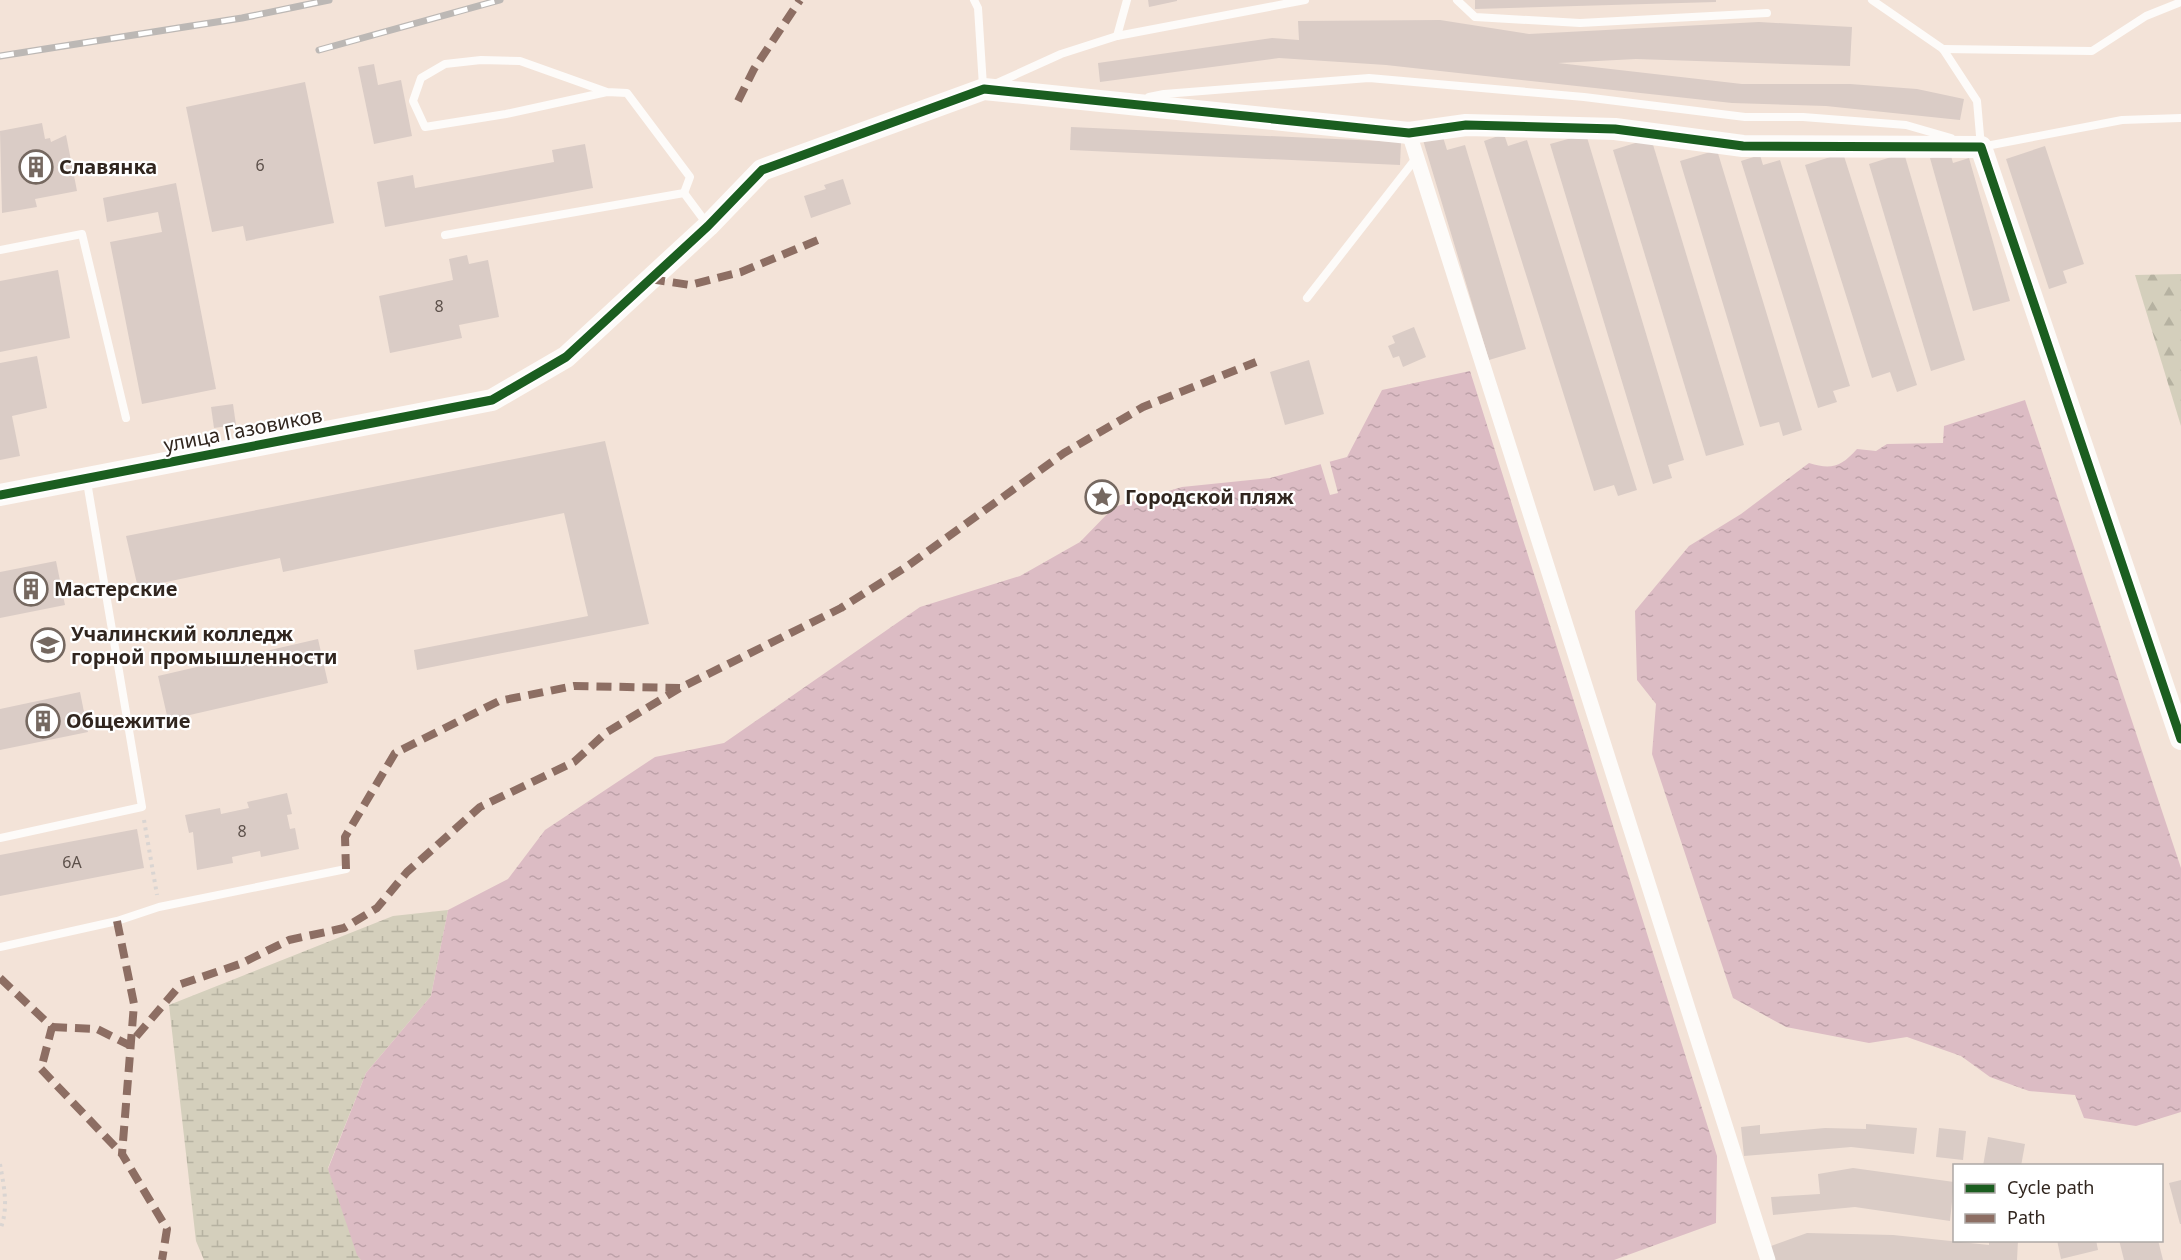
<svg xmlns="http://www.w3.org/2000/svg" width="2181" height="1260" viewBox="0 0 2181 1260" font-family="'Noto Sans',sans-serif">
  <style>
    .forest { fill: url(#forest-firs) }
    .wetland { fill: url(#wetland-marsh) }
    .water { fill: url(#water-ripples) }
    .pier { fill: #f3e3d8 }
    .building { fill: #daccc6 }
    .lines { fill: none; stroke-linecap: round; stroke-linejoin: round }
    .path { stroke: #dad5d2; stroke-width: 4; stroke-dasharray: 3 4.5; stroke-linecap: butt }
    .lane { stroke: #fdfbf9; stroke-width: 8 }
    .street { stroke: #fdfbf9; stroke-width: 15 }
    .secondary { stroke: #fdfbf9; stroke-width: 22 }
    .rail-casing { stroke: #bcb8b5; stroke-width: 7 }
    .rail { stroke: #fff; stroke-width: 4.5; stroke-dasharray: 14; stroke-linecap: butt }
    .quiet { stroke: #8d6e63; stroke-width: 8; stroke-dasharray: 15 8; stroke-linecap: butt }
    .cycleway-casing { stroke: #fff; stroke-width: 13 }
    .cycleway { stroke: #1b5e20; stroke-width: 9 }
    .labels { text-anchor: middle; stroke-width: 4.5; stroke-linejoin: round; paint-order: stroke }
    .number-label { font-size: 16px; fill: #5c504a }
    .poi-label { font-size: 20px; font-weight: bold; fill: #31261f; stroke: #fff; text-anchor: start }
    .street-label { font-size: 20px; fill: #31261f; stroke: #fff }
  </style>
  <defs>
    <pattern id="forest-firs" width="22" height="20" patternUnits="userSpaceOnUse" patternTransform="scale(1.5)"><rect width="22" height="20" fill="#d4cfbc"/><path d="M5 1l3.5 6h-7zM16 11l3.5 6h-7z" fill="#b6b2a1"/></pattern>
    <pattern id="wetland-marsh" width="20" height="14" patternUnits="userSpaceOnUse" patternTransform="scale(1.5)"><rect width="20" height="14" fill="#d4cfbc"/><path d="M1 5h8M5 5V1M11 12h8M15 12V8" fill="none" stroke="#b6b2a1"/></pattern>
    <pattern id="water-ripples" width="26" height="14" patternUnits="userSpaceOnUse" patternTransform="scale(1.5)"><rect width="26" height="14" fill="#dcbcc4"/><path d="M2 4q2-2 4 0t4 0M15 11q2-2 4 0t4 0" fill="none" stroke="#bda1a8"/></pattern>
  </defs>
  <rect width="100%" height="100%" fill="#f3e3d8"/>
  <!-- forest -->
  <path class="forest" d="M 2181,274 L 2181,426 L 2135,275 Z"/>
  <!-- wetland -->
  <path class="wetland" d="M 448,910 L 431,996 L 366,1073 L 328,1168 L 361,1260 L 204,1260 L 196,1241 L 169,1005 L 393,916 Z"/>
  <!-- water -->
  <g class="water">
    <path d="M 1470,371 L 1717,1156 L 1716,1223 L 1614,1260 L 361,1260 L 357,1255 L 328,1169 L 366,1073 L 431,996 L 448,910 L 508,879 L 545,830 L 655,757 L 724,743 L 920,607 L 1020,576 L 1080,542 L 1114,507 L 1182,487 L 1270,478 L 1347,457 L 1382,390 Z"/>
    <path d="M 2025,400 L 2181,868 L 2181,1112 L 2136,1126 L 2084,1118 L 2075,1095 L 2029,1091 L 1990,1077 L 1961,1056 L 1907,1037 L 1869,1043 L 1786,1027 L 1733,998 L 1652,754 L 1656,704 L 1637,680 L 1635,611 L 1689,546 L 1741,514 L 1809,463 C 1831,470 1841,467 1857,449 L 1876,451 L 1887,444 L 1943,443 L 1944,426 Z"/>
  </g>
  <!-- pier -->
  <path class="pier" d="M 1329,459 L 1338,493 L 1330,495 L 1320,462 Z"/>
  <!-- building -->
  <g class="building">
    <path d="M 1148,0 L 1177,0 L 1177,1 L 1149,7 Z"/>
    <path d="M 1475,0 L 1716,0 L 1716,2 L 1475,9 Z"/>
    <path d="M 1440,20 L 1529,34 L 1759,22 L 1852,27 L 1850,66 L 1636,59 L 1558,63 L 1742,84 L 1850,84 L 1917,89 L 1964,99 L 1960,120 L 1826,106 L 1732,103 L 1386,65 L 1279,58 L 1100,82 L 1098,63 L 1272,38 L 1299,40 L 1298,21 Z"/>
    <path d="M 374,64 L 378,85 L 401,80 L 412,136 L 374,144 L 358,67 Z"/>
    <path d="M 305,82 L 334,223 L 246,241 L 243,226 L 212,232 L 186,107 Z"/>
    <path d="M 42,123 L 45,139 L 50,138 L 51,142 L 66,135 L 77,191 L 35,199 L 37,207 L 2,213 L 0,131 Z"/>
    <path d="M 1071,127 L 1401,142 L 1400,165 L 1070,150 Z"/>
    <path d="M 1442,134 L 1447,150 L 1465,145 L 1526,349 L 1489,360 L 1423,140 Z"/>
    <path d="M 1504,134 L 1508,146 L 1527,140 L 1637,490 L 1618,496 L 1614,485 L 1594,491 L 1484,141 Z"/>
    <path d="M 1586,134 L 1684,460 L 1668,465 L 1672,478 L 1653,484 L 1550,144 Z"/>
    <path d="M 1651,138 L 1744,445 L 1706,456 L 1613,150 Z"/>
    <path d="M 585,144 L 593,188 L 385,227 L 377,182 L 413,175 L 415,188 L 554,162 L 552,150 Z"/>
    <path d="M 2045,146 L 2084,264 L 2063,271 L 2067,283 L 2049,289 L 2006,159 Z"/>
    <path d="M 1717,150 L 1802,430 L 1783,436 L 1779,422 L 1760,427 L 1680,161 Z"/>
    <path d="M 1950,152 L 1953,163 L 1969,158 L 2010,301 L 1973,311 L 1930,158 Z"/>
    <path d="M 1843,153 L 1917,385 L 1897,392 L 1890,372 L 1872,378 L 1805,165 Z"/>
    <path d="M 1904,153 L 1965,360 L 1931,371 L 1869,164 Z"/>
    <path d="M 1760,155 L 1763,165 L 1780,160 L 1850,386 L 1833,391 L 1837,402 L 1818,408 L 1741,161 Z"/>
    <path d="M 843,179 L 851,204 L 811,218 L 804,196 L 826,189 L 824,185 Z"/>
    <path d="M 176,183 L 216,389 L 142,404 L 110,242 L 162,232 L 158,212 L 107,222 L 103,198 Z"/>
    <path d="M 467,255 L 469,264 L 488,260 L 499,317 L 459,325 L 462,338 L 390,353 L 379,296 L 453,280 L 449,259 Z"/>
    <path d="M 58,270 L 70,338 L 0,352 L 0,281 Z"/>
    <path d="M 1414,327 L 1426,357 L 1403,367 L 1399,356 L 1393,358 L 1388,346 L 1395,343 L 1392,336 Z"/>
    <path d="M 37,356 L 47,408 L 12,416 L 20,456 L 0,460 L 0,363 Z"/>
    <path d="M 1309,360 L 1324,414 L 1285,425 L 1270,372 Z"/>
    <path d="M 233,404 L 236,425 L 214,428 L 211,407 Z"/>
    <path d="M 605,441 L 649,624 L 417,670 L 414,650 L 588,616 L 564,513 L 283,572 L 280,558 L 138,588 L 126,536 Z"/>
    <path d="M 56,561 L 65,605 L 0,618 L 0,572 Z"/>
    <path d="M 318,639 L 328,683 L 168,720 L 158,676 Z"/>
    <path d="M 80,692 L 88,732 L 0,750 L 0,709 Z"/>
    <path d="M 287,793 L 292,814 L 287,815 L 290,829 L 295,828 L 299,849 L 261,857 L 260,851 L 232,857 L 233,863 L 197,870 L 193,832 L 189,833 L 185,815 L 220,808 L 221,814 L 249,808 L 247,802 Z"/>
    <path d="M 137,829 L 144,868 L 0,896 L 0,855 Z"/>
    <path d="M 1866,1124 L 1917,1128 L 1914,1154 L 1851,1147 L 1744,1156 L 1741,1127 L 1760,1125 L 1760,1134 L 1825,1128 L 1866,1129 Z"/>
    <path d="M 1939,1128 L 1966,1131 L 1963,1160 L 1936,1157 Z"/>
    <path d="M 1988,1137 L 2025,1144 L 2021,1166 L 1983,1166 Z"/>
    <path d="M 1853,1168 L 1954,1182 L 1950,1221 L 1855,1207 L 1773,1215 L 1771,1197 L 1820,1194 L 1818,1174 Z"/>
    <path d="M 2181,1180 L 2181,1224 L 2180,1224 L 2169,1183 Z"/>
    <path d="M 1807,1233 L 1893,1235 L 1989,1245 L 1989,1240 L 2018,1240 L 2017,1260 L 1775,1260 L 1771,1246 Z"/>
    <path d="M 2057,1240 L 2096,1240 L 2098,1250 L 2061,1259 Z"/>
    <path d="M 2119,1240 L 2158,1240 L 2163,1260 L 2124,1260 Z"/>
  </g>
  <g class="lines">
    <!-- path -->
    <g class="path">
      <path d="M 144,820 L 157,895"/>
      <path d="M 0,1164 C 4,1187 9,1208 0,1230"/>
    </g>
    <!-- lane -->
    <g class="lane">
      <path d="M 974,0 L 978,8 L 983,86"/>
      <path d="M 1457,0 L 1475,17 L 1580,23 L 1767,13"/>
      <path d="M 1872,0 L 1943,49 L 1977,101 L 1981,147 L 2122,120 L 2181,118"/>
      <path d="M 1117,36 L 1127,0"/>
      <path d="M 1943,49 L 2092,51 L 2146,16 L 2181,2"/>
      <path d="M 995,84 L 1061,54 L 1117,36 L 1305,0"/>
      <path d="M 607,92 L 520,61 L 481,60 L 445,64 L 421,78 L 413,101 L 425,127 L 506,114 L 607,92 L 627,93 L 690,177 L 684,193"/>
      <path d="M 1149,97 L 1164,94 L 1369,78 L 1584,97 L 1745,117 L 1803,117 L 1906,125 L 1951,138"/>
      <path d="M 445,235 L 684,193 L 707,224"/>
      <path d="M 0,250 L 82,234 L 126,418"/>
      <path d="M 1307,298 L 1417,157"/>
      <path d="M 0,838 L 142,807 L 87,482"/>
      <path d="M 0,947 L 117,921 L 159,907 L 346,869"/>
    </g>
    <!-- street -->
    <path class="street" d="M 1409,133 L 1768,1260"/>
    <!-- secondary -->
    <path class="secondary" d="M 0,495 L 492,400 L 566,357 L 708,226 L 762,170 L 984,89 L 1409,133 L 1466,125 L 1615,129 L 1743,146 L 1981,147 L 2181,739"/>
    <!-- rail casing -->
    <g class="rail-casing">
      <g id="rail">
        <path d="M 319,50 L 500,0"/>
        <path d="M 0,56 L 242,18 L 329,0"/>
      </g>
    </g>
    <!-- rail -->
    <use href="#rail" class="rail"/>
    <!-- quiet -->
    <g class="quiet">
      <path d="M 738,101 L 754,69 L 800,0"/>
      <path d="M 650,279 L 690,285 L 741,272 L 818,240"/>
      <path d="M 346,869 L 345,837 L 395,753 L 499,701 L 574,686 L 680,688"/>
      <path d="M 117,921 L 134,1004 L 122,1154 L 167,1229 L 162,1260"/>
      <path d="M 0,978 L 52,1027 L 41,1069 L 122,1154"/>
      <path d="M 52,1027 L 97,1029 L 129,1045 L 181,984 L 240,964 L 289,940 L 344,928 L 377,908 L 407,872 L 480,807 L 574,762 L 607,732 L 680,688 L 841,608 L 906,567 L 1064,453 L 1143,407 L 1256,362"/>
    </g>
    <!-- cycleway casing -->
    <g class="cycleway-casing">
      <path id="cycleway" d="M 0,495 L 492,400 L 566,357 L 708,226 L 762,170 L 984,89 L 1409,133 L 1466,125 L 1615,129 L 1743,146 L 1981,147 L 2181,739"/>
    </g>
    <!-- cycleway -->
    <use href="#cycleway" class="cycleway"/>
  </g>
  <!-- icons -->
  <defs>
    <g id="building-ring" transform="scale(1.725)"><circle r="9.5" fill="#fff" stroke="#756860" stroke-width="1.5"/><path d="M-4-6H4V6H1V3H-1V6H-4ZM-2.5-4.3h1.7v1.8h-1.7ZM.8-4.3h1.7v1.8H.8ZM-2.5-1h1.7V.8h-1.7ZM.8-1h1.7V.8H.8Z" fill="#756860"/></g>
    <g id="sight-ring" transform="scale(1.725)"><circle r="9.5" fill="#fff" stroke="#756860" stroke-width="1.5"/><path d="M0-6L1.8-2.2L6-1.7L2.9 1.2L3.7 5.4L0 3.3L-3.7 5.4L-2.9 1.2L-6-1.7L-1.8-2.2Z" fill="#756860"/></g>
    <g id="university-ring" transform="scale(1.725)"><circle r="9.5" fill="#fff" stroke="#756860" stroke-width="1.5"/><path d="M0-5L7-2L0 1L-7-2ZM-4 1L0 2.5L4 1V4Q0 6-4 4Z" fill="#756860"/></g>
  </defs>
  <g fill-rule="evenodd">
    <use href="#building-ring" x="36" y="167"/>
    <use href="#sight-ring" x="1102" y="497"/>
    <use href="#building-ring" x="31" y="589"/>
    <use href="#university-ring" x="48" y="645"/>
    <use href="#building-ring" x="43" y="721"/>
  </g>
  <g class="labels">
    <!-- number labels -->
    <g class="number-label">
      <text x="260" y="171">6</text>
      <text x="439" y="312">8</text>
      <text x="242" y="837">8</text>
      <text x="72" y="868">6А</text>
    </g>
    <!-- poi labels -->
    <g class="poi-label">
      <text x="59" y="174">Славянка</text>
      <text x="1125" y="504">Городской пляж</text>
      <text x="54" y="596">Мастерские</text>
      <text x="71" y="641">Учалинский колледж<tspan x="71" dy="23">горной промышленности</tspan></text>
      <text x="66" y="728">Общежитие</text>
    </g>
    <!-- street labels -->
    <g class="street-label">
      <text transform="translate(243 430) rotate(-11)" y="7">улица Газовиков</text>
    </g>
  </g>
  <!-- legend -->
  <rect x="1953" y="1164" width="210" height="78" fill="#ffffff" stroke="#ada8a5" stroke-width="1.5"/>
  <rect x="1965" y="1184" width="30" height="9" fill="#1b5e20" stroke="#ada8a5" stroke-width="1.5"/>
  <text x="2007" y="1194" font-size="18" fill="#31261f">Cycle path</text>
  <rect x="1965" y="1214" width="30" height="9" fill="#8d6e63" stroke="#ada8a5" stroke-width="1.5"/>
  <text x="2007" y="1224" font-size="18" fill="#31261f">Path</text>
</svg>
